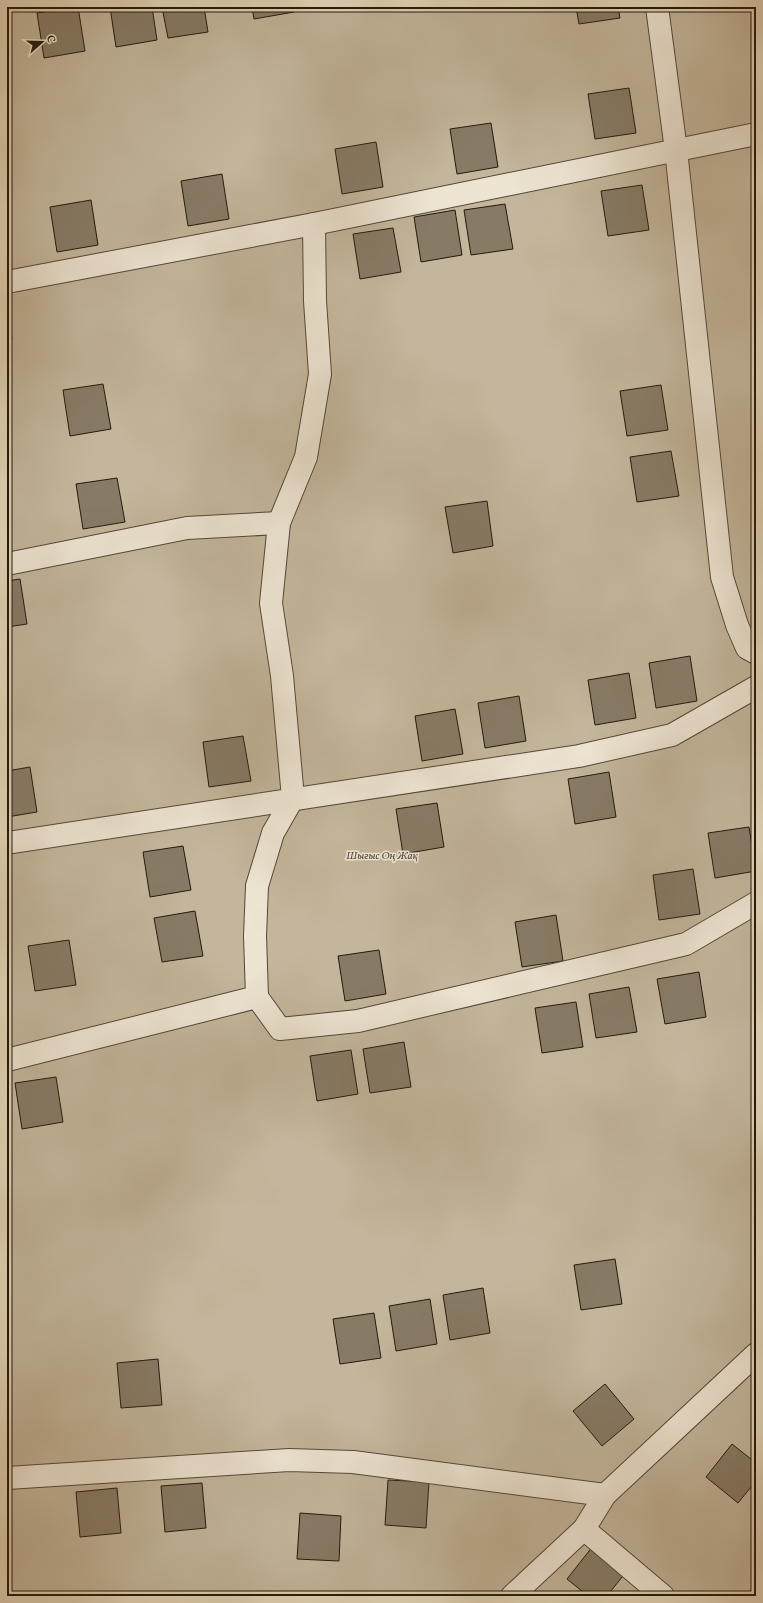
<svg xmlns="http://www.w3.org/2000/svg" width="763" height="1603" viewBox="0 0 763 1603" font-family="Vollkorn,serif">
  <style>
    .green { fill: #c3b69c; stroke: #746854 }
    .building { fill: #877b66; stroke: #24190d }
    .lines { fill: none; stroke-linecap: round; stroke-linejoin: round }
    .minor-casing { stroke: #544838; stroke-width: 24 }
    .minor { stroke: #ede4d2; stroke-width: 22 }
    .labels { text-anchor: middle; stroke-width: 3; stroke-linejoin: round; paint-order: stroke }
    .park-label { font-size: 11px; font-style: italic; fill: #544838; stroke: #ede4d2 }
  </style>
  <rect width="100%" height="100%" fill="#e3d6b9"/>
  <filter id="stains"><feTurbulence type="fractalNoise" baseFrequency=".005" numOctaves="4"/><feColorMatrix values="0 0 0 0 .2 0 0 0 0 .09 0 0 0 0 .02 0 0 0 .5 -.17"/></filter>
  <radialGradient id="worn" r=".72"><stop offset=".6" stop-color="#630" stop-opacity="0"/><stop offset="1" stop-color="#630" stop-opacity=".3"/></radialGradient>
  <!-- green -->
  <rect class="green" x="7" y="7" width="749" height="1589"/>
  <!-- building -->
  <g class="building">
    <path d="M 78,7 L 85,51 L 44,58 L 37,13 Z"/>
    <path d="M 110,7 L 152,7 L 157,40 L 116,47 Z"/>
    <path d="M 162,7 L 204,7 L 208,32 L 168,38 Z"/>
    <path d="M 252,7 L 293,7 L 294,12 L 254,19 Z"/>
    <path d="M 576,7 L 618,7 L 620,18 L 579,24 Z"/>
    <path d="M 629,88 L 636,133 L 595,139 L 588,94 Z"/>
    <path d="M 491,123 L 498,167 L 457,174 L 450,129 Z"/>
    <path d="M 376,142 L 383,187 L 342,194 L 335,149 Z"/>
    <path d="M 222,174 L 229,219 L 188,226 L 181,181 Z"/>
    <path d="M 642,185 L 649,230 L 608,236 L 601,191 Z"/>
    <path d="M 91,200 L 98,245 L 57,252 L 50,207 Z"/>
    <path d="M 505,204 L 513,249 L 471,255 L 464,210 Z"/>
    <path d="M 455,210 L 462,255 L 421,262 L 414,217 Z"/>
    <path d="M 393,228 L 401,272 L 360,279 L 353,234 Z"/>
    <path d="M 7,308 L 12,339 L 7,340 Z"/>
    <path d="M 103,384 L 111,429 L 70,436 L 63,390 Z"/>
    <path d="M 661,385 L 668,430 L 627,436 L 620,391 Z"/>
    <path d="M 671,451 L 679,496 L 637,502 L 630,457 Z"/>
    <path d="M 117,478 L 125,522 L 83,529 L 76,484 Z"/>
    <path d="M 487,501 L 493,546 L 453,553 L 445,507 Z"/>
    <path d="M 20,579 L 27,624 L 7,627 L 7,581 Z"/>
    <path d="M 690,656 L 697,701 L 656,708 L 649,663 Z"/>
    <path d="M 629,673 L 636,718 L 595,725 L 588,680 Z"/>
    <path d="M 519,696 L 526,741 L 485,748 L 478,703 Z"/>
    <path d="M 455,709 L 463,754 L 422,761 L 415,716 Z"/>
    <path d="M 243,736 L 251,781 L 209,787 L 203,742 Z"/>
    <path d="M 30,767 L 37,812 L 7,817 L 7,771 Z"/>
    <path d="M 609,772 L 616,817 L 575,824 L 568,779 Z"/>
    <path d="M 437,803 L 444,847 L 403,854 L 396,809 Z"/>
    <path d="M 749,827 L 756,871 L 715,878 L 708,833 Z"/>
    <path d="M 183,846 L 191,890 L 150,897 L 143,852 Z"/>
    <path d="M 693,869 L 700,914 L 659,920 L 653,875 Z"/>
    <path d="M 195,911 L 203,956 L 162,962 L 154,918 Z"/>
    <path d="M 556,915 L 563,961 L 522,967 L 515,922 Z"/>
    <path d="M 69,940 L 76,985 L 35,991 L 28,946 Z"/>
    <path d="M 379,950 L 386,994 L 345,1001 L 338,956 Z"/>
    <path d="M 699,972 L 706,1017 L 665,1024 L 657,979 Z"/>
    <path d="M 629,987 L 637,1032 L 596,1038 L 589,994 Z"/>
    <path d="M 576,1002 L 583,1047 L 542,1053 L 535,1008 Z"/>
    <path d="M 404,1042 L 411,1087 L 370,1093 L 363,1049 Z"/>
    <path d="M 351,1050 L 358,1094 L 317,1101 L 310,1056 Z"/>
    <path d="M 56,1077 L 63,1122 L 22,1129 L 15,1083 Z"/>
    <path d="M 752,1224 L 756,1224 L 756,1248 Z"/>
    <path d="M 615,1259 L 622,1304 L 581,1310 L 574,1265 Z"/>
    <path d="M 483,1288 L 490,1333 L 450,1340 L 443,1295 Z"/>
    <path d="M 430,1299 L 437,1344 L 396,1351 L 389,1306 Z"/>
    <path d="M 374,1313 L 381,1358 L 340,1364 L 333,1319 Z"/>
    <path d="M 158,1359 L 162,1405 L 121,1408 L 117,1363 Z"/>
    <path d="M 605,1384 L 634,1419 L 602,1446 L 573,1411 Z"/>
    <path d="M 732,1444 L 756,1463 L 756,1481 L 738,1503 L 706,1477 Z"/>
    <path d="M 388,1480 L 429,1482 L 426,1528 L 385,1525 Z"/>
    <path d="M 202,1483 L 206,1528 L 165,1532 L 161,1486 Z"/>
    <path d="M 117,1488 L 121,1533 L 80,1537 L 76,1492 Z"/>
    <path d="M 300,1513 L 341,1516 L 339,1561 L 297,1559 Z"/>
    <path d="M 593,1546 L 626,1572 L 607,1596 L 588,1596 L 567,1579 Z"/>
  </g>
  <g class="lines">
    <!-- minor casing -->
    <g class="minor-casing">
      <g id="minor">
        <path d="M 657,7 L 676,150 L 722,577 L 737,625 L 747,648 L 756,653"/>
        <path d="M 7,282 L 314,224 L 756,134"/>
        <path d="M 7,564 L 187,528 L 279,523"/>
        <path d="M 7,843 L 579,756 L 672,735 L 756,687"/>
        <path d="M 257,997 L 280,1029 L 358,1021 L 686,944 L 756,903"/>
        <path d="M 7,1060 L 257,997 L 255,936 L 257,886 L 273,833 L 293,798 L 282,676 L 271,603 L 279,523 L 306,457 L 320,374 L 315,301 L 314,224"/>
        <path d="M 7,1478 L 289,1460 L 353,1462 L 605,1495"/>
        <path d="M 584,1529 L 663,1596"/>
        <path d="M 512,1596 L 584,1529 L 605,1495 L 756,1354"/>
      </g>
    </g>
    <!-- minor -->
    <use href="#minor" class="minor"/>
  </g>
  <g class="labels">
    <!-- park labels -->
    <g class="park-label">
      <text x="382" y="859">Шығыс Оң Жақ</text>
    </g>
  </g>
  <!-- margin -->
  <rect width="763" height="1603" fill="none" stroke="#e3d6b9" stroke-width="24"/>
  <rect x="8" y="8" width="747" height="1587" fill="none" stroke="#24190d" stroke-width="2"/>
  <rect x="12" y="12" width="739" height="1579" fill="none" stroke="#24190d"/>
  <!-- north arrow -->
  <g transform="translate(42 42) rotate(70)" stroke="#ede4d2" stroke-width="3" paint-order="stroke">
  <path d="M0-3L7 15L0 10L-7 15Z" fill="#24190d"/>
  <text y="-6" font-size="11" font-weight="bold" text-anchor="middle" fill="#24190d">С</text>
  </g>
  <rect width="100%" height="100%" filter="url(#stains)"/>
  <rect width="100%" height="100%" fill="url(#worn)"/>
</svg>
